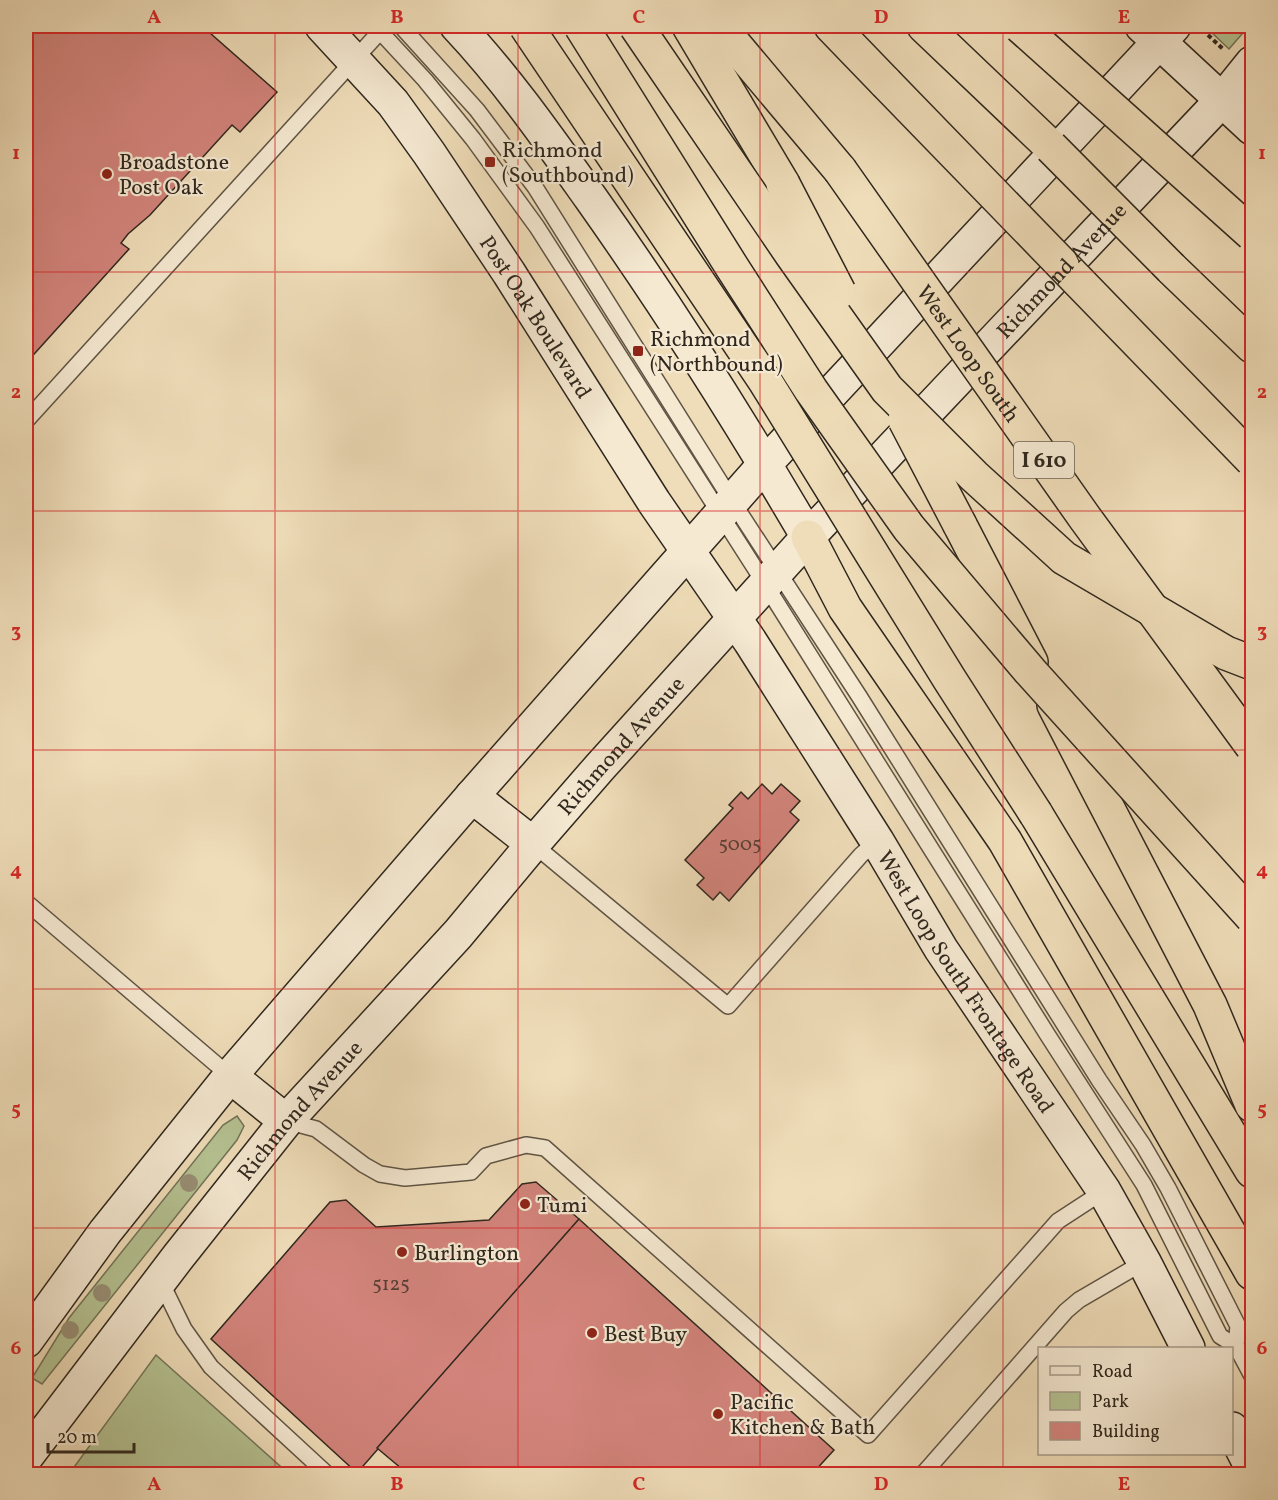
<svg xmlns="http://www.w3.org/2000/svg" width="1278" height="1500" viewBox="0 0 1278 1500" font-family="Vollkorn,serif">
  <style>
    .green { fill: #b5c292; stroke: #727458; stroke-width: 1.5 }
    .building { fill: #d3847c; stroke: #2f271e; stroke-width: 1.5 }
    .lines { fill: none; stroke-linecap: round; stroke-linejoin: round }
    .service-casing { stroke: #5f5445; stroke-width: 18 }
    .secondary-casing { stroke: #2f271e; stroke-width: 36 }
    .motorway-casing { stroke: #2f271e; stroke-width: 36 }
    .path { stroke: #2f271e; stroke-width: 4; stroke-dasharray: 4.5 3; stroke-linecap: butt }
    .service { stroke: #f5e9d2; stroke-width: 15 }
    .secondary { stroke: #f5e9d2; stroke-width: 33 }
    .motorway { stroke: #efddb9; stroke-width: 33 }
    .motorway-bridge-casing { stroke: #2f271e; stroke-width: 36; stroke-linecap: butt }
    .motorway-bridge { stroke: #efddb9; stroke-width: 33 }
    .tree { fill: #988e74 }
    .grid { fill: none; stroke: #d62828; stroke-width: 1.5; stroke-opacity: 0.55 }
    .poi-dot { fill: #8f2418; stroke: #f5e9d2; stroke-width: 2 }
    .labels { text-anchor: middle; stroke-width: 4.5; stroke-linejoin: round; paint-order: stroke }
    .number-label { font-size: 20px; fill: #583e36 }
    .shield { fill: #f5e9d2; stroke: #6a6154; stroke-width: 1.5 }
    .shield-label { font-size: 21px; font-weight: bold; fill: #2f271e }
    .poi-label { font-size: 22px; fill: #2f271e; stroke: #f5e9d2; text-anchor: start }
    .street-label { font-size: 22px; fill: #2f271e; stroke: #f5e9d2 }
    .neatline { fill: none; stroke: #d62828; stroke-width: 2 }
    .grid-label { font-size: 20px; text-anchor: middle; font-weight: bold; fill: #d62828 }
  </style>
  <rect width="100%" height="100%" fill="#efddb9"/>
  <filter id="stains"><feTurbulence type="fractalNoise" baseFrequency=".00333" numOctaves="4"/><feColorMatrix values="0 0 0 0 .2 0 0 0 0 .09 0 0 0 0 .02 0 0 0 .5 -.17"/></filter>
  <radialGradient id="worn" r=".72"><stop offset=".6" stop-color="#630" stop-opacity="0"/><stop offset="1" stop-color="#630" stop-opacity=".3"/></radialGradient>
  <!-- green -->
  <g class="green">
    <path d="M 1215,26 L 1249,26 L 1229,49 L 1210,31 Z"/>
    <path d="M 237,1116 L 244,1126 L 237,1140 L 42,1384 L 32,1378 L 69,1318 L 223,1125 Z"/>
    <path d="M 156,1355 L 289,1474 L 69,1474 Z"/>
  </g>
  <!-- building -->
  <g class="building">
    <path d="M 26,26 L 202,26 L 277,92 L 240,132 L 232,125 L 150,215 L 128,234 L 121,243 L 129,249 L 26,363 Z"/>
    <path d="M 762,784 L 772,794 L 781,784 L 800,801 L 790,812 L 799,820 L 729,901 L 720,892 L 713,900 L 697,885 L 704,878 L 685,860 L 733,808 L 729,805 L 741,792 L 748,799 Z"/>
    <path d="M 536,1182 L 579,1219 L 357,1473 L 211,1339 L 330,1202 L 346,1200 L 376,1227 L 489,1220 L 522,1184 Z"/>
    <path d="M 579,1219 L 834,1450 L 812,1474 L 408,1474 L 377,1448 Z"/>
  </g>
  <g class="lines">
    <!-- service casing -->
    <g class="service-casing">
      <g id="service">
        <path d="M 375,26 L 425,80 L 473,139 L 537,227 L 765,584 L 1047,1034 L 1144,1185 L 1220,1336 L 1236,1346 L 1252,1376"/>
        <path d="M 401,26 L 477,110 L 535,187 L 732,501 L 859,696 L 1099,1080 L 1143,1145 L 1168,1188 L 1238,1326 L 1236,1346"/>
        <path d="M 26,421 L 385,26"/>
        <path d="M 533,844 L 728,1006 L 861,855 L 877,841"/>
        <path d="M 26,902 L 230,1076"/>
        <path d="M 286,1121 L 316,1129 L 364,1165 L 380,1174 L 405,1178 L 471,1172 L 486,1156 L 526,1145 L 545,1148 L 868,1435 L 1058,1221 L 1104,1191"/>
        <path d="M 160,1280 L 184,1329 L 211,1367 L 327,1474"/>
        <path d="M 923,1474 L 1066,1311 L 1079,1300 L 1144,1262"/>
      </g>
    </g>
    <!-- secondary casing -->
    <g class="secondary-casing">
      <g id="secondary">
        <path id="s1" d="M 322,26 L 393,103 L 429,153 L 509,273 L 654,502 L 750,641 L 877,841 L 941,949 L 1104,1191 L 1144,1262 L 1188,1348"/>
        <path d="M 457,26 C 506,78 548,138 590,197 C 668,307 740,421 808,537"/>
        <path d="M 1142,26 L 1252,128"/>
        <path d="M 472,796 L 533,844"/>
        <path d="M 230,1076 L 286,1121"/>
        <path d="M 26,1341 L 105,1232 L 230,1076 L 472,796 L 765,464 L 1174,26"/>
        <path d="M 1232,1429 L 1252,1468"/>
        <path id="s2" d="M 26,1457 L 178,1257 L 286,1121 L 458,934 L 533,844 L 600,767 L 808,537 L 1223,99 L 1252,63"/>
      </g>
    </g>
    <!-- motorway casing -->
    <g class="motorway-casing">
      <g id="motorway">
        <path d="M 689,26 L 783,184"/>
        <path d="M 719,26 L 840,170"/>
        <path d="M 831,26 L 886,83"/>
        <path d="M 924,26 L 1051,147"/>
        <path d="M 1171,268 L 1252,346"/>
        <path d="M 960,525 L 1031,662"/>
        <path d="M 808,537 L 845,608 L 1005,841 L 1252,1273"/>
        <path d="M 1054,705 L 1210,1005 L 1252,1105"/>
        <path d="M 1036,814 L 1252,1171"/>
      </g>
    </g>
    <!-- path -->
    <path class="path" d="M 1208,35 L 1223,49"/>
    <!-- service -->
    <use href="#service" class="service"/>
    <!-- secondary -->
    <use href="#secondary" class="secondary"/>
    <!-- motorway -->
    <use href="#motorway" class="motorway"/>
    <!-- motorway-bridge casing -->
    <g class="motorway-bridge-casing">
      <g id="motorway-bridge">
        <path d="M 526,26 L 765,381 L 950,680 L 1036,814"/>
        <path d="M 581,26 L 732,267 L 811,390 L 909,528 L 1030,671 L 1252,917"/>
        <path d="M 636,26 L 792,255 L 887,389 L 974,476 L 1064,558 L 1226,653 L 1252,663"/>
        <path d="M 1020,26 L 1252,234"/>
        <path d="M 886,83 L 1252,460"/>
        <path d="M 1051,147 L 1171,268"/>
        <path id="s3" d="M 840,170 L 1085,518 L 1252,746"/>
        <path d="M 783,184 L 839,292"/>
        <path d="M 905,420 L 960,525"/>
      </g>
    </g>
    <!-- motorway-bridge -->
    <use href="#motorway-bridge" class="motorway-bridge"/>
  </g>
  <!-- trees -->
  <g class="tree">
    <circle cx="189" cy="1183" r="9"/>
    <circle cx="102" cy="1293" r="9"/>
    <circle cx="70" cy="1330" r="9"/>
  </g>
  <!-- grid -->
  <path class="grid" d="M 275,26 L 275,1474M 518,26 L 518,1474M 760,26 L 760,1474M 1003,26 L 1003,1474M 26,272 L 1252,272M 26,511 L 1252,511M 26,750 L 1252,750M 26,989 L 1252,989M 26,1228 L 1252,1228"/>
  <!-- markers -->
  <g class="poi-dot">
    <rect x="484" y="156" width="12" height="12" rx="3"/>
    <circle cx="107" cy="174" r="6"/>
    <rect x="632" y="345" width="12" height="12" rx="3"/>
    <circle cx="525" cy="1204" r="6"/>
    <circle cx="402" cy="1252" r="6"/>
    <circle cx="592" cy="1333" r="6"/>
    <circle cx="718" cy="1414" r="6"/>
  </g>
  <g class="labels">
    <!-- number labels -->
    <g class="number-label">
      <text x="740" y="850">5005</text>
      <text x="391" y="1290">5125</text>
    </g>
    <!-- shield labels -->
    <rect class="shield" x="1014" y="442" width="60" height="36" rx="4.5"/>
    <g class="shield-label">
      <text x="1044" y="467">I 610</text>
    </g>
    <!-- poi labels -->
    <g class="poi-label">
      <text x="502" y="157">Richmond<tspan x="502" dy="25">(Southbound)</tspan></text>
      <text x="119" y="169">Broadstone<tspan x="119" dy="25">Post Oak</tspan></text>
      <text x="650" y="346">Richmond<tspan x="650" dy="25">(Northbound)</tspan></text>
      <text x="537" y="1212">Tumi</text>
      <text x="414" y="1260">Burlington</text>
      <text x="604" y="1341">Best Buy</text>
      <text x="730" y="1409">Pacific<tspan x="730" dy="25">Kitchen &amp; Bath</tspan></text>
    </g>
    <!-- street labels -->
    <g class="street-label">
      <text dy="8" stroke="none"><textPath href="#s2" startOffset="1576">Richmond Avenue</textPath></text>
      <text dy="8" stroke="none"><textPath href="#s1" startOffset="362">Post Oak Boulevard</textPath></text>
      <text dy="8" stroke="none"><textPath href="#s3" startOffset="224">West Loop South</textPath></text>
      <text dy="8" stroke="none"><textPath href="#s2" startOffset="928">Richmond Avenue</textPath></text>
      <text dy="8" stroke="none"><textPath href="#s1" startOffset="1154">West Loop South Frontage Road</textPath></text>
      <text dy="8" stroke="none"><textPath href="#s2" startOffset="442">Richmond Avenue</textPath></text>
    </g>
  </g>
  <!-- margin -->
  <rect width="1278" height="1500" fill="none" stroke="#efddb9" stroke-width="66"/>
  <!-- legend -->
  <rect x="1038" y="1347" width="195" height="108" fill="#f5e9d2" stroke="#a69b8a" stroke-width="1.5"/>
  <rect x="1050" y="1366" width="30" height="9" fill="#f5e9d2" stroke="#a69b8a" stroke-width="1.5"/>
  <text x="1092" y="1377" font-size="18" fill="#2f271e">Road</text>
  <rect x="1050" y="1392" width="30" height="18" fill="#b5c292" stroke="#a69b8a" stroke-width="1.5"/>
  <text x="1092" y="1407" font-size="18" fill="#2f271e">Park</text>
  <rect x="1050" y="1422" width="30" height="18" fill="#d3847c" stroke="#a69b8a" stroke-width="1.5"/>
  <text x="1092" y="1437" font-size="18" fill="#2f271e">Building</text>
  <!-- scale -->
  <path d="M48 1443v9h86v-9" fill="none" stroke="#2f271e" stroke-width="3"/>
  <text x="57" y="1443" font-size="18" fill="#2f271e" stroke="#f5e9d2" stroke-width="4.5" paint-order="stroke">20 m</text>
  <rect x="33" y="33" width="1212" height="1434" class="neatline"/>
  <g class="grid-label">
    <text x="154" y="23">A</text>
    <text x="397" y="23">B</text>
    <text x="639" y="23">C</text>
    <text x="881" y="23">D</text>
    <text x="1124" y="23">E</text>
    <text x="16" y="159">1</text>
    <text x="1262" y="159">1</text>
    <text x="16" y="398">2</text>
    <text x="1262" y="398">2</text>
    <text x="16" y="637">3</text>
    <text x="1262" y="637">3</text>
    <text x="16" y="876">4</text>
    <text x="1262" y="876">4</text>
    <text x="16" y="1115">5</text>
    <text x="1262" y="1115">5</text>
    <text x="16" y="1354">6</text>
    <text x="1262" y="1354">6</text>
    <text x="154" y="1490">A</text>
    <text x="397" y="1490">B</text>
    <text x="639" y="1490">C</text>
    <text x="881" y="1490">D</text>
    <text x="1124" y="1490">E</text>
  </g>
  <rect width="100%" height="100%" filter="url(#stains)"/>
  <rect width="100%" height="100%" fill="url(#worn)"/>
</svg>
